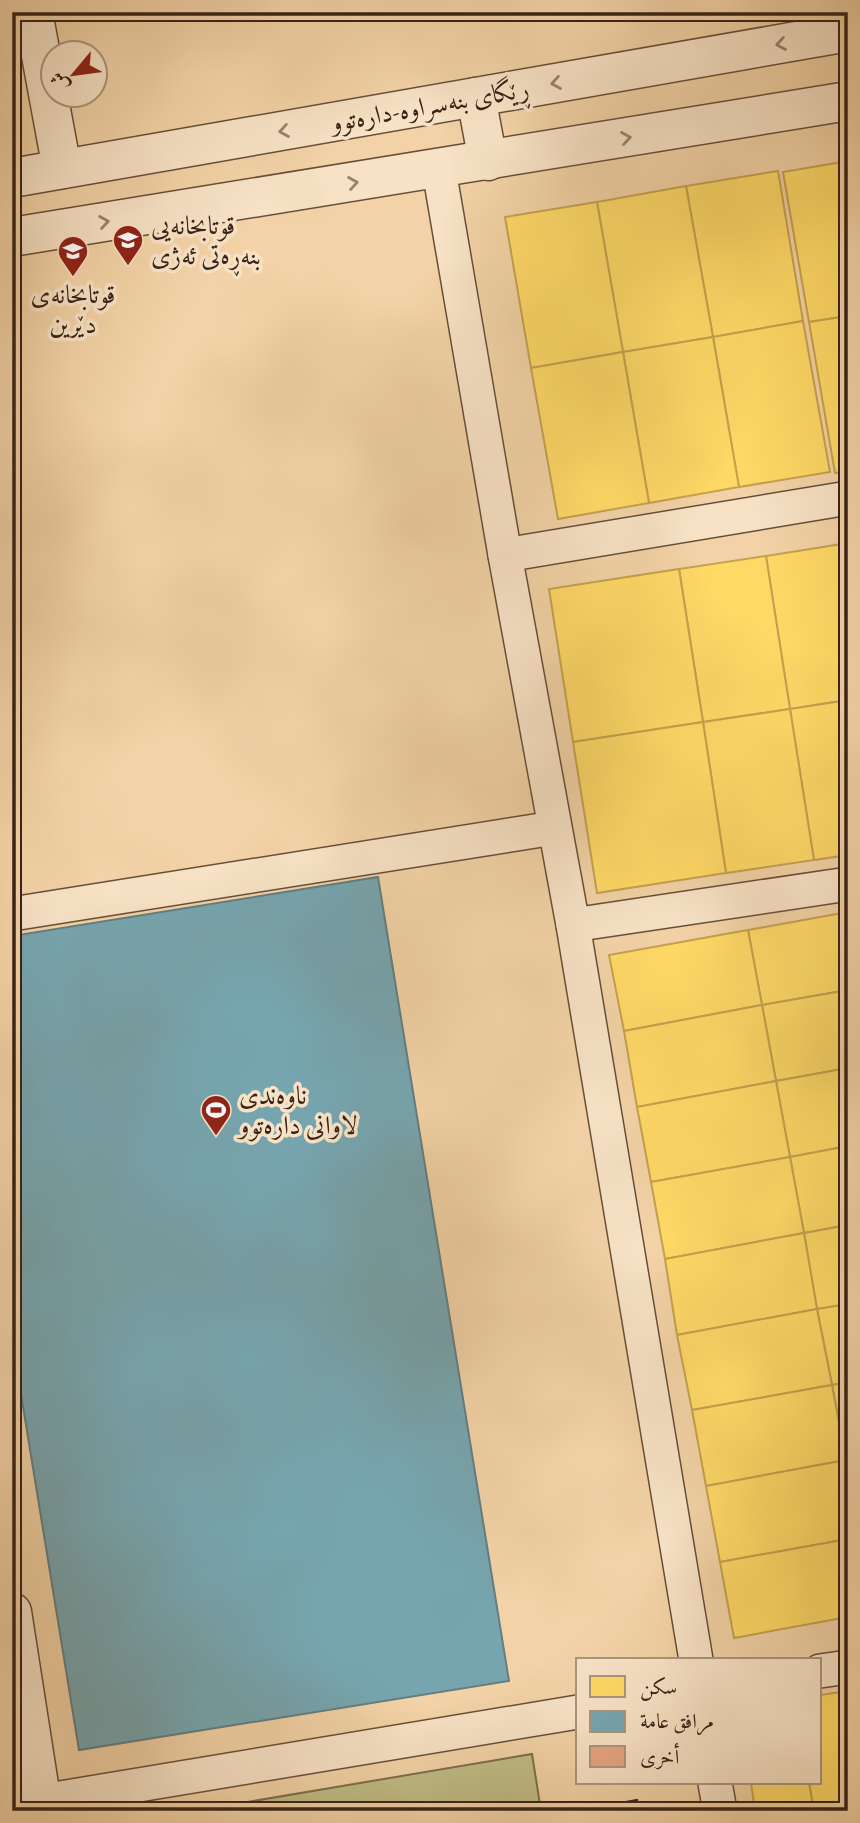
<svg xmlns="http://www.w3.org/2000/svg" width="860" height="1823" viewBox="0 0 860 1823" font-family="'EB Garamond',Amiri,serif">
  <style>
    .green { fill: #bfbb84; stroke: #7c6e4e; stroke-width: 2 }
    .homes { fill: #ffd966; stroke: #c4a24e; stroke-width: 2 }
    .public { fill: #76a5af; stroke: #647e81; stroke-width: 2 }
    .building { fill: #e6a581; stroke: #392217; stroke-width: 2 }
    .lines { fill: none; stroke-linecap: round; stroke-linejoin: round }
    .minor-casing { stroke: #674e3b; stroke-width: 36 }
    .tertiary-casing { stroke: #674e3b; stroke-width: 41 }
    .minor { stroke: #f7e2c5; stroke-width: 33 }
    .tertiary { stroke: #f7e2c5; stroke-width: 38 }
    .oneway { stroke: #98826e }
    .labels { text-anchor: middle; stroke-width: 7; stroke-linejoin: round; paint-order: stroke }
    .street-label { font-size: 26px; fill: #392217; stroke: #f7e2c5 }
    .poi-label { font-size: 26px; fill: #392217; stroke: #f7e2c5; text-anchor: start }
  </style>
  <rect width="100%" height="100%" fill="#f2d2a6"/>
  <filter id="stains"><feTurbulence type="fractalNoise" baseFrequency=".00286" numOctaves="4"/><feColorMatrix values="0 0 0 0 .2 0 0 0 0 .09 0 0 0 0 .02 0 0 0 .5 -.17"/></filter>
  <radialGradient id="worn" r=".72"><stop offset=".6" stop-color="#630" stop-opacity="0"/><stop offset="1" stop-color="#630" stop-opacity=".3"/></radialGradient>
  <!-- green -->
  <path class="green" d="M 532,1754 L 541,1811 L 194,1811 Z"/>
  <!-- homes -->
  <g class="homes">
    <path d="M 848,161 L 848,316 L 809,322 L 783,172 Z"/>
    <path d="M 778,171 L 803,321 L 713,337 L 686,186 Z"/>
    <path d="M 686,186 L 713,337 L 623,352 L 597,202 Z"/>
    <path d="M 597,202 L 623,352 L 531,368 L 505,217 Z"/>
    <path d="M 848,316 L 848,471 L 835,473 L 809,322 Z"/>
    <path d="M 803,321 L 830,472 L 739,487 L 713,337 Z"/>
    <path d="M 713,337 L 739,487 L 649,503 L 623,352 Z"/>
    <path d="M 623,352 L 649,503 L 558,519 L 531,368 Z"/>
    <path d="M 848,543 L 848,700 L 790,709 L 766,556 Z"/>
    <path d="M 766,556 L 790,709 L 703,722 L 679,569 Z"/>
    <path d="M 679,569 L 703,722 L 573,742 L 549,589 Z"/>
    <path d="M 848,700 L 848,855 L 814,860 L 790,709 Z"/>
    <path d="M 790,709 L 814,860 L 726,873 L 703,722 Z"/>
    <path d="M 703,722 L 726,873 L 597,893 L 573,742 Z"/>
    <path d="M 848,912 L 848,990 L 762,1005 L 748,930 Z"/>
    <path d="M 748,930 L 762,1005 L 624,1031 L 609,955 Z"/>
    <path d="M 848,990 L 848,1068 L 776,1081 L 762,1005 Z"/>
    <path d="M 762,1005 L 776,1081 L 637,1107 L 624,1031 Z"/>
    <path d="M 848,1068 L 848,1146 L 790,1157 L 776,1081 Z"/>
    <path d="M 776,1081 L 790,1157 L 651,1182 L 637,1107 Z"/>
    <path d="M 848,1146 L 848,1225 L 804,1233 L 790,1157 Z"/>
    <path d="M 790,1157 L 804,1233 L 665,1259 L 651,1182 Z"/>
    <path d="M 848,1225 L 848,1304 L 817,1309 L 804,1233 Z"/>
    <path d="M 804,1233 L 817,1309 L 677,1335 L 665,1259 Z"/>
    <path d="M 848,1304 L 848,1382 L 832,1385 L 817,1309 Z"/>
    <path d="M 817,1309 L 832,1385 L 692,1410 L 677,1335 Z"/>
    <path d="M 848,1382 L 848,1460 L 846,1460 L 832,1385 Z"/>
    <path d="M 832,1385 L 846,1460 L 706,1486 L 692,1410 Z"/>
    <path d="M 846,1460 L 848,1539 L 720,1562 L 706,1486 Z"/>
    <path d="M 848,1539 L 848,1617 L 734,1638 L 720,1562 Z"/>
    <path d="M 848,1691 L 848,1811 L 814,1811 L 809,1783 L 820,1783 L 820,1695 Z"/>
    <path d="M 751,1783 L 809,1783 L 814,1811 L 755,1811 Z"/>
  </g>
  <!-- public -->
  <path class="public" d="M 378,877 L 509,1681 L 79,1750 L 12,1339 L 12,936 Z"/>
  <!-- building -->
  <path class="building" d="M 637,1800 L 639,1811 L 577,1811 Z"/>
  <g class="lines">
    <!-- minor casing -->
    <g class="minor-casing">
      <g id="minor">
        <path d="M 439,170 L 505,555 L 573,925 L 696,1660"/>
        <path d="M 505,555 L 848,498"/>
        <path d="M 12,914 L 554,828"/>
        <path d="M 573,925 L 848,884"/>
        <path d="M 820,1671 L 848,1667"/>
        <path d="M 715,1783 L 720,1811"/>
        <path d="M 12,1806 L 578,1712"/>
      </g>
    </g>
    <!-- tertiary casing -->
    <g class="tertiary-casing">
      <g id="tertiary">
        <path d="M 33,12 L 62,169"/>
        <path d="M 476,97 L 488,161"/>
        <path d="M 12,178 L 848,32"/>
        <path d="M 12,237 L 848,101"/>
        <path d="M 12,1612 L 43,1811"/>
      </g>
    </g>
    <!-- minor -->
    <use href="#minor" class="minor"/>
    <!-- tertiary -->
    <use href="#tertiary" class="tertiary"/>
  </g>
  <!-- one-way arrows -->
  <defs><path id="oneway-chevron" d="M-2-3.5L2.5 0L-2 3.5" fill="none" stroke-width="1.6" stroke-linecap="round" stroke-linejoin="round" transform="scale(1.75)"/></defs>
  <g class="oneway">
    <use href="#oneway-chevron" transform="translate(781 44) rotate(170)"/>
    <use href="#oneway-chevron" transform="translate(556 83) rotate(170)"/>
    <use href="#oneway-chevron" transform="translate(284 131) rotate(170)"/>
    <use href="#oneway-chevron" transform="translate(626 138) rotate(-9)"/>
    <use href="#oneway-chevron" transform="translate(353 183) rotate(-9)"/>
    <use href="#oneway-chevron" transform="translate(104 222) rotate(-9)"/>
  </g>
  <!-- icons -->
  <defs>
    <g id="school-pin" transform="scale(1.575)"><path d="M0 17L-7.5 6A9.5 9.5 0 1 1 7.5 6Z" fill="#8f2418" stroke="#f7e2c5"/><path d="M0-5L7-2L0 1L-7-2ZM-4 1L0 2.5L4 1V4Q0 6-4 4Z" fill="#fff"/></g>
    <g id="stadium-pin" transform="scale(1.575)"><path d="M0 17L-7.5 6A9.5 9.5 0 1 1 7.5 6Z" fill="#8f2418" stroke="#f7e2c5"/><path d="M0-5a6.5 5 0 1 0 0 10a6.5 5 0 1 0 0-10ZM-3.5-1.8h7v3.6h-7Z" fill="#fff"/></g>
  </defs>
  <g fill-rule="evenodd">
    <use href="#school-pin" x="128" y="240"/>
    <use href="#school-pin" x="73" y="251"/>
    <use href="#stadium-pin" x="216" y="1110"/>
  </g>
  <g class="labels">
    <!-- street labels -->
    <g class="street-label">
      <text transform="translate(430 105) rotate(-10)" y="9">ڕێگای بنەسراوە-دارەتوو</text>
    </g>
    <!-- poi labels -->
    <g class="poi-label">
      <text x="151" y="234">قوتابخانەیی<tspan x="151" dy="30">بنەڕەتی ئەژی</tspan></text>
      <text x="73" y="303" text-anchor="middle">قوتابخانەى<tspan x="73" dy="30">دێرین</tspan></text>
      <text x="239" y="1104">ناوەندی<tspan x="239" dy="30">لاوانی دارەتوو</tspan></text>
    </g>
  </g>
  <!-- margin -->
  <rect width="860" height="1823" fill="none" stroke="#f2d2a6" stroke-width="42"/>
  <rect x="14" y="14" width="832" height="1795" fill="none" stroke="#392217" stroke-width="3.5"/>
  <rect x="21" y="21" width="818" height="1781" fill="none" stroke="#392217" stroke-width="2"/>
  <!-- legend -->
  <rect x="576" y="1658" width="245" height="126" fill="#f7e2c5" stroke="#ab957f" stroke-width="2"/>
  <rect x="590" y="1676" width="35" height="21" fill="#ffd966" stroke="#ab957f" stroke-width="2"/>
  <text x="640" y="1694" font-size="21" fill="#392217">سكن</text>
  <rect x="590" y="1711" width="35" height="21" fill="#76a5af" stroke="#ab957f" stroke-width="2"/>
  <text x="640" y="1728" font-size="21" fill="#392217">مرافق عامة</text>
  <rect x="590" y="1746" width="35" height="21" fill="#e6a581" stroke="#ab957f" stroke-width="2"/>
  <text x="640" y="1764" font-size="21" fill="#392217">أخرى</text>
  <!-- north arrow -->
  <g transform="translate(74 74) rotate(241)"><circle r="33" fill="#f7e2c5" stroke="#ab957f" stroke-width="2"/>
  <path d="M0-5L12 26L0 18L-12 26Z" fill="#8f2418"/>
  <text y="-10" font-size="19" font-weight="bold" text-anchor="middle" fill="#392217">ش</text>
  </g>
  <rect width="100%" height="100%" filter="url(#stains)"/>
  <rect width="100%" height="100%" fill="url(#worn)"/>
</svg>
